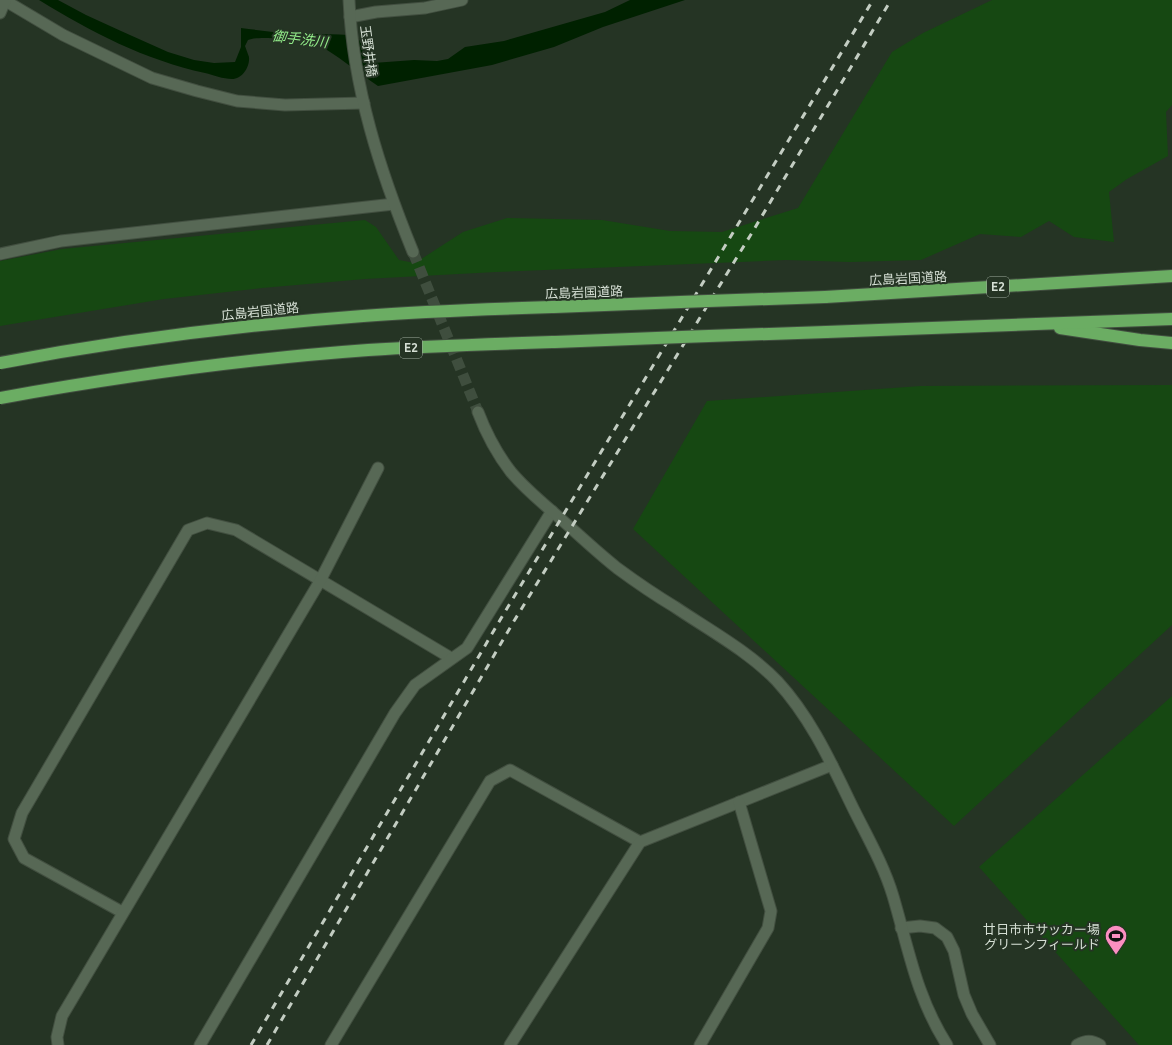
<svg xmlns="http://www.w3.org/2000/svg" width="1172" height="1045" viewBox="0 0 1172 1045" font-family="Ubuntu,'Noto Sans JP',sans-serif">
  <style>
    .green { fill: #164812 }
    .water { fill: #002100 }
    .lines { fill: none; stroke-linecap: round; stroke-linejoin: round }
    .tertiary-tunnel { stroke: #3f4e3e; stroke-width: 11; stroke-dasharray: 11 5.5; stroke-linecap: butt }
    .service-casing { stroke: #424f40; stroke-width: 13 }
    .minor-casing { stroke: #424f40; stroke-width: 13 }
    .tertiary-casing { stroke: #424f40; stroke-width: 13 }
    .motorway-casing { stroke: #424f40; stroke-width: 14 }
    .service { stroke: #576855; stroke-width: 11 }
    .minor { stroke: #576855; stroke-width: 11 }
    .tertiary { stroke: #576855; stroke-width: 11 }
    .motorway { stroke: #6bad63; stroke-width: 12 }
    .rail { stroke: #c3cdc2; stroke-width: 3; stroke-dasharray: 7 7; stroke-linecap: butt }
    .motorway-bridge-casing { stroke: #424f40; stroke-width: 14; stroke-linecap: butt }
    .motorway-bridge { stroke: #6bad63; stroke-width: 12 }
    .labels { text-anchor: middle; stroke-width: 4; stroke-linejoin: round; paint-order: stroke }
    .shield { fill: #253424; stroke: #a0ac9f; stroke-width: 1 }
    .shield-label { font-size: 12px; font-weight: bold; fill: #d5dfd4 }
    .street-label { font-size: 13px; fill: #d5dfd4; stroke: #253424 }
    .poi-label { font-size: 13px; fill: #d5dfd4; stroke: #253424; text-anchor: end }
    .water-label { font-size: 14px; font-style: italic; fill: #94ee8b; stroke: #253424 }
  </style>
  <rect width="100%" height="100%" fill="#253424"/>
  <!-- green -->
  <g class="green">
    <path d="M 992,0 L 1172,0 L 1172,105 L 1166,112 L 1168,156 L 1127,179 L 1109,192 L 1114,242 L 1074,237 L 1049,221 L 1021,237 L 980,234 L 921,260 L 850,262 L 786,260 L 496,272 L 365,279 L 262,288 L 164,299 L 0,326 L 0,261 L 62,249 L 365,220 L 376,227 L 399,260 L 415,263 L 463,232 L 507,218 L 602,220 L 670,231 L 722,232 L 798,208 L 892,52 L 923,33 Z"/>
    <path d="M 1172,385 L 1172,625 L 954,826 L 633,529 L 707,401 L 921,386 Z"/>
    <path d="M 1172,696 L 1172,1045 L 1139,1045 L 979,867 Z"/>
  </g>
  <!-- water -->
  <path class="water" d="M 39,0 L 58,0 L 86,15 L 121,31 L 168,52 L 194,60 L 214,63 L 235,62 L 241,47 L 241,28 C 257,30 272,32 288,33 C 311,35 334,33 357,36 L 368,57 L 373,63 L 414,60 L 437,61 L 448,59 L 465,47 L 504,41 L 605,12 L 630,0 L 685,0 L 603,27 L 554,47 L 492,65 L 378,86 C 362,75 343,60 327,50 C 312,42 263,34 248,40 L 245,46 C 246,49 248,54 249,57 C 250,67 242,79 232,79 C 223,79 213,75 205,73 C 145,60 91,32 39,0 Z"/>
  <g class="lines">
    <!-- tertiary-tunnel -->
    <path class="tertiary-tunnel" d="M 413,252 L 478,412"/>
    <!-- service casing -->
    <g class="service-casing">
      <g id="service">
        <path d="M 901,928 L 920,926 L 935,928 L 947,937 L 954,951 L 964,995 L 972,1014 L 990,1045"/>
        <path d="M 1077,1045 C 1086,1040 1092,1040 1100,1045"/>
      </g>
    </g>
    <!-- minor casing -->
    <g class="minor-casing">
      <g id="minor">
        <path d="M 4,0 L 63,35 L 152,78 L 197,91 L 237,101 L 285,105 L 364,103"/>
        <path d="M 0,13 L 5,1"/>
        <path d="M 350,17 L 376,12 L 425,8 L 462,0"/>
        <path d="M 0,254 L 61,241 L 394,204"/>
        <path d="M 122,912 L 24,858 L 14,839 L 22,813 L 188,530 L 207,523 L 236,530 L 451,658"/>
        <path d="M 58,1045 L 57,1037 L 62,1016 L 320,581 L 378,468"/>
        <path d="M 200,1045 L 395,713 L 415,685 L 467,648 L 552,511"/>
        <path d="M 331,1045 L 490,781 L 510,770 L 640,842"/>
        <path d="M 510,1045 L 640,842 L 832,765"/>
        <path d="M 700,1045 L 768,928 L 771,911 L 739,802"/>
      </g>
    </g>
    <!-- tertiary casing -->
    <g class="tertiary-casing">
      <g id="tertiary">
        <path d="M 349,0 C 353,88 380,171 413,252"/>
        <path d="M 478,412 C 486,433 497,454 511,472 C 526,490 545,505 562,520 C 580,536 598,553 617,568 C 636,582 655,595 675,607 C 709,630 748,651 777,681 C 812,719 832,765 854,810 C 868,838 884,866 893,896 C 909,950 916,996 947,1045"/>
      </g>
    </g>
    <!-- motorway casing -->
    <g class="motorway-casing">
      <g id="motorway">
        <path d="M 825,297 L 1172,276"/>
        <path d="M 1060,328 L 1140,340 L 1172,343"/>
        <path d="M 826,332 L 1172,319"/>
      </g>
    </g>
    <!-- service -->
    <use href="#service" class="service"/>
    <!-- minor -->
    <use href="#minor" class="minor"/>
    <!-- tertiary -->
    <use href="#tertiary" class="tertiary"/>
    <!-- motorway -->
    <use href="#motorway" class="motorway"/>
    <!-- rail -->
    <g class="rail">
      <path d="M 251,1045 L 503,615 L 873,0"/>
      <path d="M 267,1045 L 514,621 L 750,236 L 891,0"/>
    </g>
    <!-- motorway-bridge casing -->
    <g class="motorway-bridge-casing">
      <g id="motorway-bridge">
        <path d="M 0,363 C 120,340 241,325 363,316 C 427,311 491,309 554,307 C 644,303 735,300 825,297"/>
        <path d="M 0,398 C 122,376 244,359 368,350 C 430,346 493,344 555,342 C 645,338 736,335 826,332"/>
      </g>
    </g>
    <!-- motorway-bridge -->
    <use href="#motorway-bridge" class="motorway-bridge"/>
  </g>
  <!-- icons -->
  <defs>
    <g id="stadium-pin" transform="scale(1.15)"><path d="M0 17L-7.5 6A9.5 9.5 0 1 1 7.5 6Z" fill="#fc8fc1" stroke="#253424"/><path d="M0-5a6.5 5 0 1 0 0 10a6.5 5 0 1 0 0-10ZM-3.5-1.8h7v3.6h-7Z" fill="#111"/></g>
  </defs>
  <g fill-rule="evenodd">
    <use href="#stadium-pin" x="1116" y="936"/>
  </g>
  <g class="labels">
    <!-- shield labels -->
    <g class="shield">
      <rect x="987" y="277" width="22" height="20" rx="3"/>
      <rect x="400" y="338" width="22" height="20" rx="3"/>
    </g>
    <g class="shield-label">
      <text x="998" y="291">E2</text>
      <text x="411" y="352">E2</text>
    </g>
    <!-- street labels -->
    <g class="street-label">
      <text transform="translate(369 51) rotate(82)" y="5">玉野井橋</text>
      <text transform="translate(908 278) rotate(-3)" y="5">広島岩国道路</text>
      <text transform="translate(584 292) rotate(-2)" y="5">広島岩国道路</text>
      <text transform="translate(260 311) rotate(-6)" y="5">広島岩国道路</text>
    </g>
    <!-- poi labels -->
    <g class="poi-label">
      <text x="1100" y="934">廿日市市サッカー場<tspan x="1100" dy="15">グリーンフィールド</tspan></text>
    </g>
    <!-- water labels -->
    <g class="water-label">
      <text transform="translate(300 39) rotate(7)" y="5">御手洗川</text>
    </g>
  </g>
</svg>
